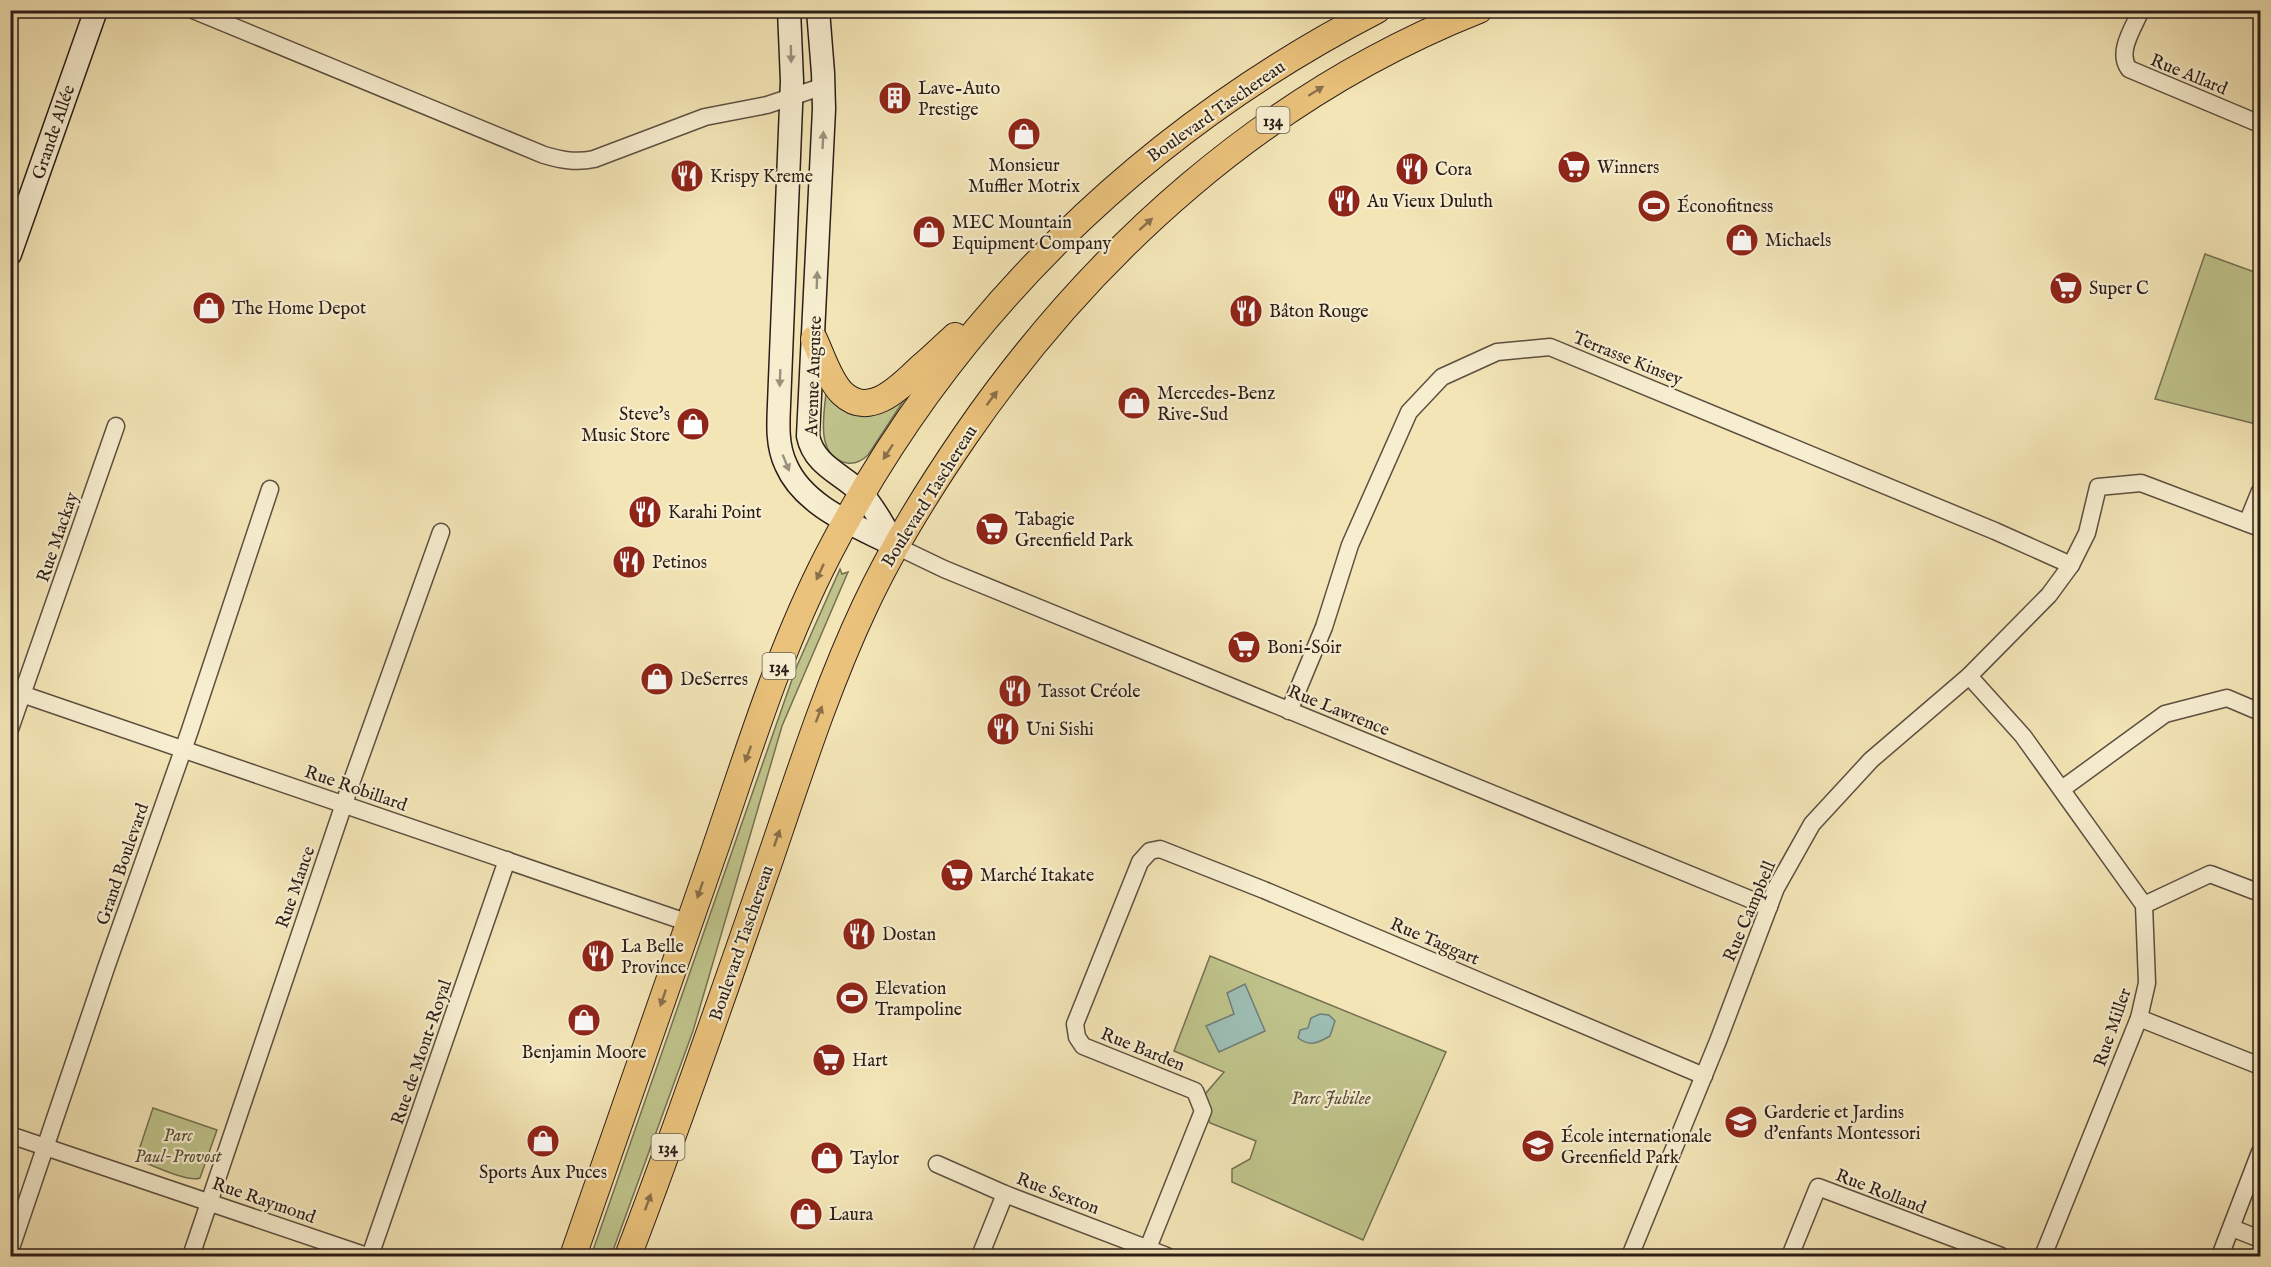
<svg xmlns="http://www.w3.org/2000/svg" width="2271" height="1267" viewBox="0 0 2271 1267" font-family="'IM FELL English',serif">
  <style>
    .green { fill: #bfc38b; stroke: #757052; stroke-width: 1.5 }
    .water { fill: #9dbeb4; stroke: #6f7e76; stroke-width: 1.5 }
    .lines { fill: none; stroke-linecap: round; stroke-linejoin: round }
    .minor-casing { stroke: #5d4f40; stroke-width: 19 }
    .secondary-casing { stroke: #2b1d18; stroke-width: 25 }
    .primary-casing { stroke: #2b1d18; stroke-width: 28 }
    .minor { stroke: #f7eed0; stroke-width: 16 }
    .secondary { stroke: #f7eed0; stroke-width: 22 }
    .primary { stroke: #eac27b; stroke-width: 26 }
    .oneway { fill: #9b907d }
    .oneway2 { fill: #8a704a }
    .labels { text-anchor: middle; stroke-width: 4.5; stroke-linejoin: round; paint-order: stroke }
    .shield { fill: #f7eed0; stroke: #685c4f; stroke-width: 1.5 }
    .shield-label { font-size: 16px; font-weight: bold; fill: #2b1d18 }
    .street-label { font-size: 18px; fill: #2b1d18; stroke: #f7eed0 }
    .poi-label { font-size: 18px; fill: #2b1d18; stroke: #f7eed0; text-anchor: start }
    .park-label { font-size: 18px; font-style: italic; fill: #574f3a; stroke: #f7eed0 }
  </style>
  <rect width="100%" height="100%" fill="#f3e5b6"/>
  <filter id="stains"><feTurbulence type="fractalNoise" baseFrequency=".00333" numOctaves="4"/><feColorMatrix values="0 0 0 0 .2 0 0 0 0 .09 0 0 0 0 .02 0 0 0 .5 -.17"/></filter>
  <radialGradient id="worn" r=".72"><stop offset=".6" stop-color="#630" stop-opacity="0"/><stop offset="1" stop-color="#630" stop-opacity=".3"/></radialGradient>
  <!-- green -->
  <g class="green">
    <path d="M 2205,254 L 2260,274 L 2260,425 L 2155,399 Z"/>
    <path d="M 826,393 L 906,397 L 868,455 C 862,461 855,464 847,463 C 815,457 824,415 826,393 Z"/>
    <path d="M 840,569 L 842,574 L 848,572 L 782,726 L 693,1031 L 611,1256 L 591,1256 L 796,668 Z"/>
    <path d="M 1210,956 L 1446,1052 L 1363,1240 L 1232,1182 L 1232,1169 L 1250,1159 L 1256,1141 L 1210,1123 L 1200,1100 L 1224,1072 L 1174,1051 Z"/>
    <path d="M 153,1108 L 217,1130 L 200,1178 C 188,1183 150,1164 136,1159 Z"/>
  </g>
  <!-- water -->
  <g class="water">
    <path d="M 1245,984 L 1265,1031 L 1219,1052 L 1206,1026 L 1234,1014 L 1227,993 Z"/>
    <path d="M 1320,1014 L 1329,1015 L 1335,1021 L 1330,1036 C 1318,1043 1310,1047 1298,1038 L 1300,1030 L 1308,1028 L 1311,1018 Z"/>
  </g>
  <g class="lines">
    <!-- minor casing -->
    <g class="minor-casing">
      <g id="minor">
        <path d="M 193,10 L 544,155 C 561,160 576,163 594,159 L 705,117 L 767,105 L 824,86"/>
        <path d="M 2141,10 C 2134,27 2116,52 2129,69 L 2260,124"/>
        <path d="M 2247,523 L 2260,491"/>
        <path d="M 896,546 L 944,569 L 1769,907"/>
        <path d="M 1969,676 L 2023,736 L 2144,905 L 2147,983 L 2139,1018 L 2043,1256"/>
        <path d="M 10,690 L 689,923"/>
        <path d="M 1289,711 L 1324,627 L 1350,545 L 1409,412 L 1442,377 L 1497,352 L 1550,347 L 1995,531 L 2071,565"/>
        <path d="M 10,729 L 116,426"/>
        <path d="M 2062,789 L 2165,714 L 2227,698 L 2260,712"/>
        <path d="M 2144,905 L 2210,874 L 2260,893"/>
        <path d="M 2139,1018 L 2260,1066"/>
        <path d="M 10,1135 L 367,1256"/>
        <path d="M 937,1164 L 1005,1194 L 1167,1256"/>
        <path d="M 2232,1228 L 2260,1239"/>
        <path d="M 1148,1248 L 1203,1111 L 1195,1091 L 1083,1046 L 1077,1037 L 1075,1024 L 1140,862 L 1150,851 L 1160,849 L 1264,890 L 1704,1076"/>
        <path d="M 10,1251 L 107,965 L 189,733 L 270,489"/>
        <path d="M 191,1256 L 349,789 L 441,532"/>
        <path d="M 370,1256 L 507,860"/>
        <path d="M 980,1256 L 1005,1194"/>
        <path d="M 1630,1256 L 1718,1041 L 1776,888 L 1812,824 L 1871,760 L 1969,676 L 2049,595 L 2071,565 L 2087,533 L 2098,487 L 2141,483 L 2260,528"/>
        <path d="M 1790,1256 L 1818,1187 L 2001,1256"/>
        <path d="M 2220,1256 L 2260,1152"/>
      </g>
    </g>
    <!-- secondary casing -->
    <g class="secondary-casing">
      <g id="secondary">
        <path d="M 789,10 L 792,81 L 779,405 C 778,425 777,446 786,465 C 804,507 857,526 896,546"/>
        <path d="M 818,10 L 823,73 L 824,109 L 808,436 C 814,466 843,474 861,493 C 875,507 884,528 895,544"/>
        <path d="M 10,254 L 96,10"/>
      </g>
    </g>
    <!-- primary casing -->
    <g class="primary-casing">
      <g id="primary">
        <path d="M 814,339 C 822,356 829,380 842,393 C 870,420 901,386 921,367 C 933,357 944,346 955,336"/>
        <path d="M 573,1256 C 620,1121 667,985 715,849 C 749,750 780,648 828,555 C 950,318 1141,132 1377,10"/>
        <path d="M 628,1256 C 677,1129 721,1000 766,871 C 797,781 825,691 865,606 C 893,546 928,490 965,436 C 1093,250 1267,94 1479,10"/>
      </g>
    </g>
    <!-- minor -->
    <use href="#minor" class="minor"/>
    <!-- secondary -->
    <use href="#secondary" class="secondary"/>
    <!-- primary -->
    <use href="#primary" class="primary"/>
  </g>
  <!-- one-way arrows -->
  <defs><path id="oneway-solid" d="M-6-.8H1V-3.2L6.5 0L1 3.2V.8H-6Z" transform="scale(1.5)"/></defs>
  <g class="oneway">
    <use href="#oneway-solid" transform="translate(791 54) rotate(89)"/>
    <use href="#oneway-solid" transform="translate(823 140) rotate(-87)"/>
    <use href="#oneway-solid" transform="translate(817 280) rotate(-88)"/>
    <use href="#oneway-solid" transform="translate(780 378) rotate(92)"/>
    <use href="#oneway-solid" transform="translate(786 463) rotate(68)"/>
  </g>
  <g class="oneway2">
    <use href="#oneway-solid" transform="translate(1316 91) rotate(-32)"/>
    <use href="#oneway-solid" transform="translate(1146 224) rotate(-42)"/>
    <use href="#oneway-solid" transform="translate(992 398) rotate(-53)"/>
    <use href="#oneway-solid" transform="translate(888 452) rotate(123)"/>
    <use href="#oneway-solid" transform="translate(820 572) rotate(115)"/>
    <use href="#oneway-solid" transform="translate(819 714) rotate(-69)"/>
    <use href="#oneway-solid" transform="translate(748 754) rotate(110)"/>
    <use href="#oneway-solid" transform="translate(777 838) rotate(-71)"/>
    <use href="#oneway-solid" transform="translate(700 890) rotate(109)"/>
    <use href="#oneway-solid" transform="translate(663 998) rotate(109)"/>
    <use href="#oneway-solid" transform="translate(648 1202) rotate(-70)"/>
  </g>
  <!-- icons -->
  <defs>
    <g id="building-disc" transform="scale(1.725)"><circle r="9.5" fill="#8f2418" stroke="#f7eed0"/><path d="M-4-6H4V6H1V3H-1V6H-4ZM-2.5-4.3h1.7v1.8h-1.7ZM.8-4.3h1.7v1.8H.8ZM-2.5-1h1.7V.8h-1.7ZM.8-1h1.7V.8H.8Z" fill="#fff"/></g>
    <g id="shop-disc" transform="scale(1.725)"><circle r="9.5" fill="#8f2418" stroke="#f7eed0"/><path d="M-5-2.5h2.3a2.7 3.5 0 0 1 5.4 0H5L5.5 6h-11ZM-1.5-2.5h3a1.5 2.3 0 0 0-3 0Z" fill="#fff"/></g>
    <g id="supermarket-disc" transform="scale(1.725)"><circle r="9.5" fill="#8f2418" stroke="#f7eed0"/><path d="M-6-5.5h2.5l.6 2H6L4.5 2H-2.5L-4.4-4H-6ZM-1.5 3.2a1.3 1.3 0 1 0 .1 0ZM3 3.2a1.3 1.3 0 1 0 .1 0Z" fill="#fff"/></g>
    <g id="restaurant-disc" transform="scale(1.725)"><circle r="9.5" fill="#8f2418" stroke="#f7eed0"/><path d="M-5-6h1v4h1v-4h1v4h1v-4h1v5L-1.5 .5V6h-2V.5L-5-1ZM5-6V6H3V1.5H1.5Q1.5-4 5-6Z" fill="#fff"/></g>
    <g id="stadium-disc" transform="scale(1.725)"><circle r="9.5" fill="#8f2418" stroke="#f7eed0"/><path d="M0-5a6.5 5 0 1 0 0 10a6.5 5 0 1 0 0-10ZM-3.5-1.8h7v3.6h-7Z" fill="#fff"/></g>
    <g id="school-disc" transform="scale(1.725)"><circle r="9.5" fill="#8f2418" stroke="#f7eed0"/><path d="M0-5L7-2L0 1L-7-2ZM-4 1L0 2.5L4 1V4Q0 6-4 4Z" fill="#fff"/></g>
  </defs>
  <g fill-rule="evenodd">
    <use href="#building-disc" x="895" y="98"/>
    <use href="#shop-disc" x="1024" y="134"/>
    <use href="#supermarket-disc" x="1574" y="167"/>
    <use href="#restaurant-disc" x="1412" y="169"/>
    <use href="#restaurant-disc" x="687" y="176"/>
    <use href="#restaurant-disc" x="1344" y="201"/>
    <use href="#stadium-disc" x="1654" y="206"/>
    <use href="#shop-disc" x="929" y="232"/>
    <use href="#shop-disc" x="1742" y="240"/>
    <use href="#supermarket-disc" x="2066" y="288"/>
    <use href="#shop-disc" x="209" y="308"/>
    <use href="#restaurant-disc" x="1246" y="311"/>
    <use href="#shop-disc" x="1134" y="403"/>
    <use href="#shop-disc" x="693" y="424"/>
    <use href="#restaurant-disc" x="645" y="512"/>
    <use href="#supermarket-disc" x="992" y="529"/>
    <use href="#restaurant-disc" x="629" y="562"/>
    <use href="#supermarket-disc" x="1244" y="647"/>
    <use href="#shop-disc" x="657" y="679"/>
    <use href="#restaurant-disc" x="1015" y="691"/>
    <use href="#restaurant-disc" x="1003" y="729"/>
    <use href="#supermarket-disc" x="957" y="875"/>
    <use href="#restaurant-disc" x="859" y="934"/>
    <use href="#restaurant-disc" x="598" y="956"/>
    <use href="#stadium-disc" x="852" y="998"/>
    <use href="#shop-disc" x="584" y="1020"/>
    <use href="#supermarket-disc" x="829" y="1060"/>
    <use href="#school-disc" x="1741" y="1122"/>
    <use href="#shop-disc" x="543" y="1141"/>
    <use href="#school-disc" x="1538" y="1146"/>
    <use href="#shop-disc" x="827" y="1158"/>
    <use href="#shop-disc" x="806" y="1214"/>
  </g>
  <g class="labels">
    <!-- shield labels -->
    <g class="shield">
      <rect x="1256.5" y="107" width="33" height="26" rx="4.5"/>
      <rect x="762.5" y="653" width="33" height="26" rx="4.5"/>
      <rect x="651.5" y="1134" width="33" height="26" rx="4.5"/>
    </g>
    <g class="shield-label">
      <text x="1273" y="126">134</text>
      <text x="779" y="672">134</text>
      <text x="668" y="1153">134</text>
    </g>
    <!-- street labels -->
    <g class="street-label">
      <text transform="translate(2189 74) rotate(22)" y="6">Rue Allard</text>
      <text transform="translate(1216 111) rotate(-35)" y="6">Boulevard Taschereau</text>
      <text transform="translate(53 132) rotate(-71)" y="6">Grande Allée</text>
      <text transform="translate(1628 358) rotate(22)" y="6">Terrasse Kinsey</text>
      <text transform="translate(813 376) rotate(-88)" y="6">Avenue Auguste</text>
      <text transform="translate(929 496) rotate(-58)" y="6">Boulevard Taschereau</text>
      <text transform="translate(57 537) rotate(-71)" y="6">Rue Mackay</text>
      <text transform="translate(1339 710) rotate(22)" y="6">Rue Lawrence</text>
      <text transform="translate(356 788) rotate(19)" y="6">Rue Robillard</text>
      <text transform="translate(122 864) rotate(-71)" y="6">Grand Boulevard</text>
      <text transform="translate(295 887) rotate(-71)" y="6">Rue Mance</text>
      <text transform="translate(1749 911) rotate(-67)" y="6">Rue Campbell</text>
      <text transform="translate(1435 941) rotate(23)" y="6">Rue Taggart</text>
      <text transform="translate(741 943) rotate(-71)" y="6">Boulevard Taschereau</text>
      <text transform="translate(2112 1027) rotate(-71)" y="6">Rue Miller</text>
      <text transform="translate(1143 1049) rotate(22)" y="6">Rue Barden</text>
      <text transform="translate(421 1052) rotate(-71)" y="6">Rue de Mont-Royal</text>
      <text transform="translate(1881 1191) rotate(21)" y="6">Rue Rolland</text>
      <text transform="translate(1058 1193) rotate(21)" y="6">Rue Sexton</text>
      <text transform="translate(264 1200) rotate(19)" y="6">Rue Raymond</text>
    </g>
    <!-- poi labels -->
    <g class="poi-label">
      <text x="918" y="94">Lave-Auto<tspan x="918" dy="21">Prestige</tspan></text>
      <text x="1024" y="171" text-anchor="middle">Monsieur<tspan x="1024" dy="21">Muffler Motrix</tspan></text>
      <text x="1597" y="173">Winners</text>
      <text x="1435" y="175">Cora</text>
      <text x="710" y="182">Krispy Kreme</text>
      <text x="1367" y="207">Au Vieux Duluth</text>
      <text x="1677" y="212">Éconofitness</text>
      <text x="952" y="228">MEC Mountain<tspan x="952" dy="21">Equipment Company</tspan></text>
      <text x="1765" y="246">Michaels</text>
      <text x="2089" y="294">Super C</text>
      <text x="232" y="314">The Home Depot</text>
      <text x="1269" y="317">Bâton Rouge</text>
      <text x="1157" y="399">Mercedes-Benz<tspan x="1157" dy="21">Rive-Sud</tspan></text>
      <text x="670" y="420" text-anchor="end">Steve's<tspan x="670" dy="21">Music Store</tspan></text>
      <text x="668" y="518">Karahi Point</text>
      <text x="1015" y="525">Tabagie<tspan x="1015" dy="21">Greenfield Park</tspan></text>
      <text x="652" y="568">Petinos</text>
      <text x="1267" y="653">Boni-Soir</text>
      <text x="680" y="685">DeSerres</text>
      <text x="1038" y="697">Tassot Créole</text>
      <text x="1026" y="735">Uni Sishi</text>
      <text x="980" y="881">Marché Itakate</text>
      <text x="882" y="940">Dostan</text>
      <text x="621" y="952">La Belle<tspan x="621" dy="21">Province</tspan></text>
      <text x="875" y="994">Elevation<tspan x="875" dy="21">Trampoline</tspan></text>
      <text x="584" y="1058" text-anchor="middle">Benjamin Moore</text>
      <text x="852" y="1066">Hart</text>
      <text x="1764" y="1118">Garderie et Jardins<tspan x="1764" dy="21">d'enfants Montessori</tspan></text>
      <text x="1561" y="1142">École internationale<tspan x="1561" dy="21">Greenfield Park</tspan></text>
      <text x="850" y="1164">Taylor</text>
      <text x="543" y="1178" text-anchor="middle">Sports Aux Puces</text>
      <text x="829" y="1220">Laura</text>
    </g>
    <!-- park labels -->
    <g class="park-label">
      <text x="1331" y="1104">Parc Jubilee</text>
      <text x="178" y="1141">Parc<tspan x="178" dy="21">Paul-Provost</tspan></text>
    </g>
  </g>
  <!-- margin -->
  <rect width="2271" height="1267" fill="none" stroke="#f3e5b6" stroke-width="36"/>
  <rect x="12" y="12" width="2247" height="1243" fill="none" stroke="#2b1d18" stroke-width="3"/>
  <rect x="18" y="18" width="2235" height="1231" fill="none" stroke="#2b1d18" stroke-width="1.5"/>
  <rect width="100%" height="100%" filter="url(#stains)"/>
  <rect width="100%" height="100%" fill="url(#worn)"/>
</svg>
